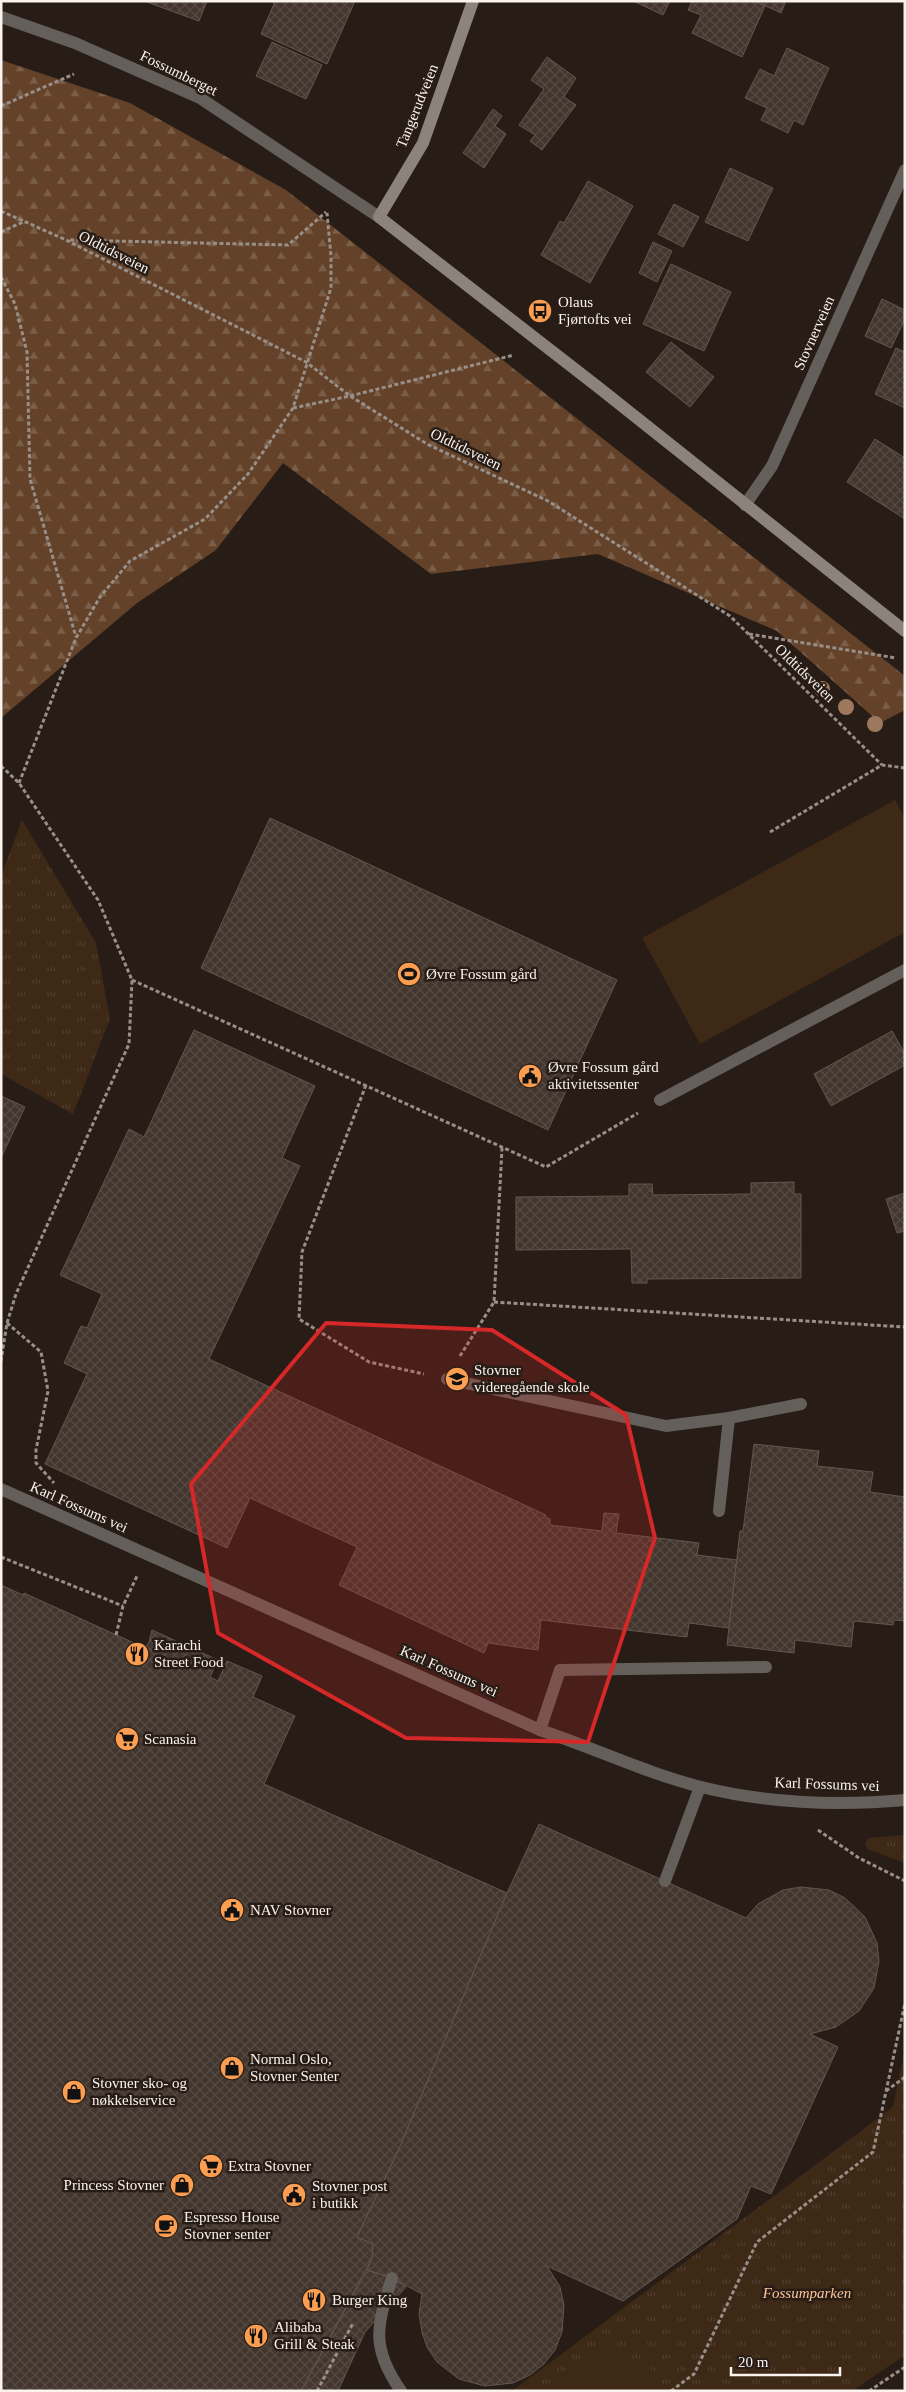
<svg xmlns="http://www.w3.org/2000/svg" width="906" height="2392" viewBox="0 0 906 2392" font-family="'Times New Roman',serif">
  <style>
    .grass { fill: url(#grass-tufts) }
    .forest { fill: url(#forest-firs) }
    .pitch { fill: #3e2816 }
    .building { fill: url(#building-cross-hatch); stroke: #62564d }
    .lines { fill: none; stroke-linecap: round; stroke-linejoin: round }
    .path { stroke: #998f89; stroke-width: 3; stroke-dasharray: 4 2.5; stroke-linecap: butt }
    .lane { stroke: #655f5b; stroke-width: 12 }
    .street { stroke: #655f5b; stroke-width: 12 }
    .secondary { stroke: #8c837d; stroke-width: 12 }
    .tree { fill: #9e785d }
    .marked { fill: #d62828; fill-opacity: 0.2; stroke: #d62828; stroke-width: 4; stroke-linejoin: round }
    .labels { text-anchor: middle; stroke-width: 5; stroke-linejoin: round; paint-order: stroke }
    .street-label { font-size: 15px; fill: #faf2ed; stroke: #281d16 }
    .poi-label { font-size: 15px; fill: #faf2ed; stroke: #281d16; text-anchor: start }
    .park-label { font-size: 15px; font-style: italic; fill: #fec397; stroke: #281d16 }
  </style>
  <defs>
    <pattern id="grass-tufts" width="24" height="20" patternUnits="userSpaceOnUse" patternTransform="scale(1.25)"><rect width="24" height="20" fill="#3e2816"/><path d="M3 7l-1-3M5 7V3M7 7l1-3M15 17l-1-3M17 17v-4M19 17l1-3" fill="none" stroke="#513d2d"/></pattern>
    <pattern id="forest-firs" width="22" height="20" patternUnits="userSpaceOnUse" patternTransform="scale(1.25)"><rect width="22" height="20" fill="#634229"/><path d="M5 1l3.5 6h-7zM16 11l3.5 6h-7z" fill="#7a5e48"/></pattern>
    <pattern id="building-cross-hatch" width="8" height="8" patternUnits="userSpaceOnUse" patternTransform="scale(1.25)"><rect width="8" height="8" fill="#42362e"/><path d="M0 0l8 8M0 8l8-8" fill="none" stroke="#554a42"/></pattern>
  </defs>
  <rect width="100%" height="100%" fill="#281d16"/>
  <!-- grass -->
  <g class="grass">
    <path d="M 22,820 L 96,943 L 110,1019 L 73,1114 L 1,1074 L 1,876 Z"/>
    <path d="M 905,1835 L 905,1863 L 867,1849 L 865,1844 L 869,1838 Z"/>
    <path d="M 905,2049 L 905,2355 L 852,2391 L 512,2391 L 893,2107 Z"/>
  </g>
  <!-- forest -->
  <path class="forest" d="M 1,60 L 130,103 L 286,190 L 905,676 L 905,710 L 880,723 L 777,631 L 598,554 L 431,574 L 283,463 L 216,550 L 137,603 L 1,718 Z"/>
  <!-- pitch -->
  <g class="pitch">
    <path d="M 895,800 L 905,818 L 905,932 L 700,1044 L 642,938 Z"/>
    <path d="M 599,2346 L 657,2373 L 634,2391 L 542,2391 Z"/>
  </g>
  <!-- building -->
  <g class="building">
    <path d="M 144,1 L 207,1 L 199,21 Z"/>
    <path d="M 272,1 L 355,1 L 327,64 L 261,34 L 274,4 Z"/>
    <path d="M 633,1 L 670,1 L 663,15 Z"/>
    <path d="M 692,1 L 754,1 L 765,6 L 742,57 L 692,33 L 701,15 L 688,10 Z"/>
    <path d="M 755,1 L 786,1 L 781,13 Z"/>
    <path d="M 272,42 L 322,65 L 306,99 L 256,76 Z"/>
    <path d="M 787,48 L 829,68 L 803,125 L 794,120 L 788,133 L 761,120 L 767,108 L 745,98 L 760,69 L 774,76 Z"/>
    <path d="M 547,57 L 576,78 L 564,97 L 576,105 L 542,150 L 530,141 L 535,135 L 519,125 L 544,89 L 531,80 Z"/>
    <path d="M 493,109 L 502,116 L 495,126 L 506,134 L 484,168 L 463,153 Z"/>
    <path d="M 730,168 L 773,188 L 748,241 L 705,222 Z"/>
    <path d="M 588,181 L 633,206 L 590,283 L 541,255 L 560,221 L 564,223 Z"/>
    <path d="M 674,204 L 699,217 L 683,247 L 658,234 Z"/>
    <path d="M 653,242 L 672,251 L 657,282 L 639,273 Z"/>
    <path d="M 671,264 L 731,292 L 704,351 L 643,324 Z"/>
    <path d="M 882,299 L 905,310 L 905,319 L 891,348 L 865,336 Z"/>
    <path d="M 671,342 L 714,377 L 690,407 L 646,372 Z"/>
    <path d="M 896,348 L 905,352 L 905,408 L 875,394 Z"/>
    <path d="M 875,439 L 905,458 L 905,519 L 847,482 Z"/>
    <path d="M 270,818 L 617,980 L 548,1130 L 201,968 Z"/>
    <path d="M 194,1030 L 315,1086 L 282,1158 L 300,1166 L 209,1359 L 546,1515 L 545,1517 L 550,1519 L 550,1525 L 602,1531 L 604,1513 L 619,1514 L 616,1533 L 699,1543 L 697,1555 L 737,1560 L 729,1628 L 689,1623 L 687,1637 L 541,1620 L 538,1650 L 488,1643 L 484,1653 L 339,1585 L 357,1547 L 250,1498 L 227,1548 L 45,1464 L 87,1374 L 64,1363 L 81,1326 L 87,1328 L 102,1294 L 60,1275 L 129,1129 L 144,1137 Z"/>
    <path d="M 892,1031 L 905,1054 L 905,1065 L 831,1106 L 814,1074 Z"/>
    <path d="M 1,1096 L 25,1107 L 1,1158 Z"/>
    <path d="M 794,1182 L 794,1194 L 801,1194 L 801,1278 L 647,1279 L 647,1283 L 632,1283 L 631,1249 L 516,1250 L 516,1197 L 629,1196 L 629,1184 L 652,1184 L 653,1195 L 751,1194 L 751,1183 Z"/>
    <path d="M 905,1193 L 905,1231 L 897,1233 L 886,1199 Z"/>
    <path d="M 754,1444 L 819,1451 L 817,1466 L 873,1472 L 870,1492 L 905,1497 L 905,1621 L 894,1620 L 893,1625 L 854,1621 L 851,1647 L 795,1640 L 794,1653 L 727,1645 L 740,1531 L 743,1531 Z"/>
    <path d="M 1,1585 L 23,1595 L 24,1593 L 145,1648 L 149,1642 L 152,1630 L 218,1660 L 210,1677 L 218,1681 L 227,1661 L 262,1676 L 253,1697 L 295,1716 L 264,1784 L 507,1893 L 398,2151 L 357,2237 L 373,2244 L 372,2258 L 301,2391 L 1,2391 Z"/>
    <path d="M 539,1824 L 746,1918 L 758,1904 L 783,1890 L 801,1887 L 829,1890 L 845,1898 L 865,1917 L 877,1943 L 879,1961 L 874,1988 L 859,2011 L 836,2027 L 810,2034 L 838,2047 L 771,2194 L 751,2186 L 737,2219 L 623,2301 L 547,2266 L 560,2287 L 564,2305 L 562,2332 L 555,2350 L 544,2364 L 530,2375 L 513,2383 L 485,2386 L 459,2379 L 437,2362 L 427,2347 L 422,2332 L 419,2314 L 422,2294 L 392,2278 L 367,2270 L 372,2258 L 373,2244 L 357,2237 L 398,2151 L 507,1893 Z"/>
    <path d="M 367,2270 L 392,2278 L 406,2287 L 365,2332 L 338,2391 L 301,2391 Z"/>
  </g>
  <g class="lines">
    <!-- path -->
    <g class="path">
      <path d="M 1,106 L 74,74"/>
      <path d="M 1,211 L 66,240 L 306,362 L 350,396 L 427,444 L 548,501 L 730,616 L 882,765"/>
      <path d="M 1,232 L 23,222"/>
      <path d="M 70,240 L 288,245 L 326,212"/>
      <path d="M 1,277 L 15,304 L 27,352 L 30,479 L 76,637"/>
      <path d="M 293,408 L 350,396 L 514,355"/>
      <path d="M 749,634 L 896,658"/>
      <path d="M 1,766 L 19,783 L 98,900 L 132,980 L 129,1044 L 16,1294 L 7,1323 L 1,1361"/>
      <path d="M 19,783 L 76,638 L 100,597 L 130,561 L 205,519 L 248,474 L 293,408 L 331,288 L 331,256 L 327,213"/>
      <path d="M 770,832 L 882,765 L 905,768"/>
      <path d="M 132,980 L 546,1167 L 638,1113"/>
      <path d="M 366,1085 L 302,1252 L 299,1319 L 369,1362 L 424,1374"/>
      <path d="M 494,1302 L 905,1327"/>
      <path d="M 7,1323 L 41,1352 L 48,1391 L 36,1450 L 36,1463 L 54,1483"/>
      <path d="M 460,1356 L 494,1302 L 502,1148"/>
      <path d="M 1,1557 L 123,1606"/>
      <path d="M 116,1635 L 123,1606 L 137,1576"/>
      <path d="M 818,1830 L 859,1858 L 905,1881"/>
      <path d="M 886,2091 L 905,2077"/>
      <path d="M 317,2391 L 353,2323"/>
      <path d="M 671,2391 L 694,2374 L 757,2242 L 873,2152 L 905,2003"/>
      <path d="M 869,2391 L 905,2367"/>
    </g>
    <!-- lane -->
    <g class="lane">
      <path d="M 660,1100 L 905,970"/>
      <path d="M 447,1379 L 666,1426 L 729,1418 L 801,1404"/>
      <path d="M 719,1511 L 729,1418"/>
      <path d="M 540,1730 L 560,1670 L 766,1667"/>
      <path d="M 665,1881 L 700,1787"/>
      <path d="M 392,2278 C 377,2326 370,2347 401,2391"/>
    </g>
    <!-- street -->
    <g class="street">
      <path d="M 1,17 L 75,43 L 200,98 L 379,217"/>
      <path d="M 745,505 L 772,466 L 782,444 L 905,170"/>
      <path d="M 1,1489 L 540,1730 C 594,1748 646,1773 701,1787 C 766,1803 838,1806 905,1800"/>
    </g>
    <!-- secondary -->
    <path class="secondary" d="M 473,1 L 423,143 L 379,217 L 598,387 L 905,631"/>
  </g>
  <!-- trees -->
  <g class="tree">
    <circle cx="822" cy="689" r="8"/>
    <circle cx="846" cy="707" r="8"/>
    <circle cx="875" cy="724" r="8"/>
  </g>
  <!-- marked area -->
  <path class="marked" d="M 326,1323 L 492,1330 L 626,1415 L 655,1538 L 588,1742 L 406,1738 L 218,1633 L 191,1484 Z"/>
  <!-- icons -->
  <defs>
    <g id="bus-disc" transform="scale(1.25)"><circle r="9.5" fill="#fb9e51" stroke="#281d16"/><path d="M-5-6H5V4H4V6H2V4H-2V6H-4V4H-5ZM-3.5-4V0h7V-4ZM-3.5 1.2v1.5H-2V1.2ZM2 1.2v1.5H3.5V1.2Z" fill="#111"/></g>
    <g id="stadium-disc" transform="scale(1.25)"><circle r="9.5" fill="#fb9e51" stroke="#281d16"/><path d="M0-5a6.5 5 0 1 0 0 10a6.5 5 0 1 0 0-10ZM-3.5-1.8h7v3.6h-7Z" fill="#111"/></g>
    <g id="civic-disc" transform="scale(1.25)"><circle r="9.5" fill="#fb9e51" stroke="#281d16"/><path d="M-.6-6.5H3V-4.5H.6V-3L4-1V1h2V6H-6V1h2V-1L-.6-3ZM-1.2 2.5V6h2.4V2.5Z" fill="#111"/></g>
    <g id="school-disc" transform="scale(1.25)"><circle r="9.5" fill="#fb9e51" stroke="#281d16"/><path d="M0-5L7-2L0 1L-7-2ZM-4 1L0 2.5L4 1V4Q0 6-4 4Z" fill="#111"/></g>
    <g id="restaurant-disc" transform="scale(1.25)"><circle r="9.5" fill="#fb9e51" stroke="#281d16"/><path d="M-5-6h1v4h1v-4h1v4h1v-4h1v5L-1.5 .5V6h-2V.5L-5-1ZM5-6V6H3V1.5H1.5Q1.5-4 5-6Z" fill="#111"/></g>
    <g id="supermarket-disc" transform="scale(1.25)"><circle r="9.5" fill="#fb9e51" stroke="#281d16"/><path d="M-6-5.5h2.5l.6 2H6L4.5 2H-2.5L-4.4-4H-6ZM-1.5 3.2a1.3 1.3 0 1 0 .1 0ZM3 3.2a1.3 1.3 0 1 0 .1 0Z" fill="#111"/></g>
    <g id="shop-disc" transform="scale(1.25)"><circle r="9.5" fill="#fb9e51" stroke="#281d16"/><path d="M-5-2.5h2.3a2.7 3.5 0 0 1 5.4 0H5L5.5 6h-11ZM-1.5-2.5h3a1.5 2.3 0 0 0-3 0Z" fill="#111"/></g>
    <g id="cafe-disc" transform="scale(1.25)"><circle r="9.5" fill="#fb9e51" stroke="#281d16"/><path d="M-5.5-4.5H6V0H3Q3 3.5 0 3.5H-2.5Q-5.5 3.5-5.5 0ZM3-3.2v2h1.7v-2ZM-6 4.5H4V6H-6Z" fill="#111"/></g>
  </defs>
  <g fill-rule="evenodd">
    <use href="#bus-disc" x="540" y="311"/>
    <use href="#stadium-disc" x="409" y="974"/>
    <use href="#civic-disc" x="530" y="1076"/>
    <use href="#school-disc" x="457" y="1379"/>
    <use href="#restaurant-disc" x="137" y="1654"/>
    <use href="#supermarket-disc" x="127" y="1739"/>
    <use href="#civic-disc" x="232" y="1910"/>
    <use href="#shop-disc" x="232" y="2068"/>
    <use href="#shop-disc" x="74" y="2092"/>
    <use href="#supermarket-disc" x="211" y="2166"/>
    <use href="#shop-disc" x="182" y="2185"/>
    <use href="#civic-disc" x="294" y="2195"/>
    <use href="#cafe-disc" x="166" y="2226"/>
    <use href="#restaurant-disc" x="314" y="2300"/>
    <use href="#restaurant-disc" x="256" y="2336"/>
  </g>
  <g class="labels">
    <!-- street labels -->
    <g class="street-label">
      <text transform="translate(179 73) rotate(26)" y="5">Fossumberget</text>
      <text transform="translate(417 106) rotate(-68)" y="5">Tangerudveien</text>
      <text transform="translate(114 252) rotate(27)" y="5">Oldtidsveien</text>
      <text transform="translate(814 333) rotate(-66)" y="5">Stovnerveien</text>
      <text transform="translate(466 449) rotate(26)" y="5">Oldtidsveien</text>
      <text transform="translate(805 673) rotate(44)" y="5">Oldtidsveien</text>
      <text transform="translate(79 1507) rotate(24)" y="5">Karl Fossums vei</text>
      <text transform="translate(449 1671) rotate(24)" y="5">Karl Fossums vei</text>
      <text transform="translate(827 1784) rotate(2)" y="5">Karl Fossums vei</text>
    </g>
    <!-- poi labels -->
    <g class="poi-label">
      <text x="558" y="307">Olaus<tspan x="558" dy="17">Fjørtofts vei</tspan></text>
      <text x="426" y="979">Øvre Fossum gård</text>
      <text x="548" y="1072">Øvre Fossum gård<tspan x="548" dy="17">aktivitetssenter</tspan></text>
      <text x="474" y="1375">Stovner<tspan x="474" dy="17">videregående skole</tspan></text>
      <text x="154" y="1650">Karachi<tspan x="154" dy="17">Street Food</tspan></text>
      <text x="144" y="1744">Scanasia</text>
      <text x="250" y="1915">NAV Stovner</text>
      <text x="250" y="2064">Normal Oslo,<tspan x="250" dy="17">Stovner Senter</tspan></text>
      <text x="92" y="2088">Stovner sko- og<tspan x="92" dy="17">nøkkelservice</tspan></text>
      <text x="228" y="2171">Extra Stovner</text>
      <text x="164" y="2190" text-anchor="end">Princess Stovner</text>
      <text x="312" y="2191">Stovner post<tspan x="312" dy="17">i butikk</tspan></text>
      <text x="184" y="2222">Espresso House<tspan x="184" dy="17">Stovner senter</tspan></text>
      <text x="332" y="2305">Burger King</text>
      <text x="274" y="2332">Alibaba<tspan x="274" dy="17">Grill &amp; Steak</tspan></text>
    </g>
    <!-- park labels -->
    <g class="park-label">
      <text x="807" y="2298">Fossumparken</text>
    </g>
  </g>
  <!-- border -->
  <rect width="906" height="2392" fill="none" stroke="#faf2ed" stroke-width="5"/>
  <!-- scale -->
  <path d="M731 2367v8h109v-8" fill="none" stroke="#faf2ed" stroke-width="2.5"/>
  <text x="738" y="2367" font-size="15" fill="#faf2ed" stroke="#281d16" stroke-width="4" paint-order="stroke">20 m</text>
</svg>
